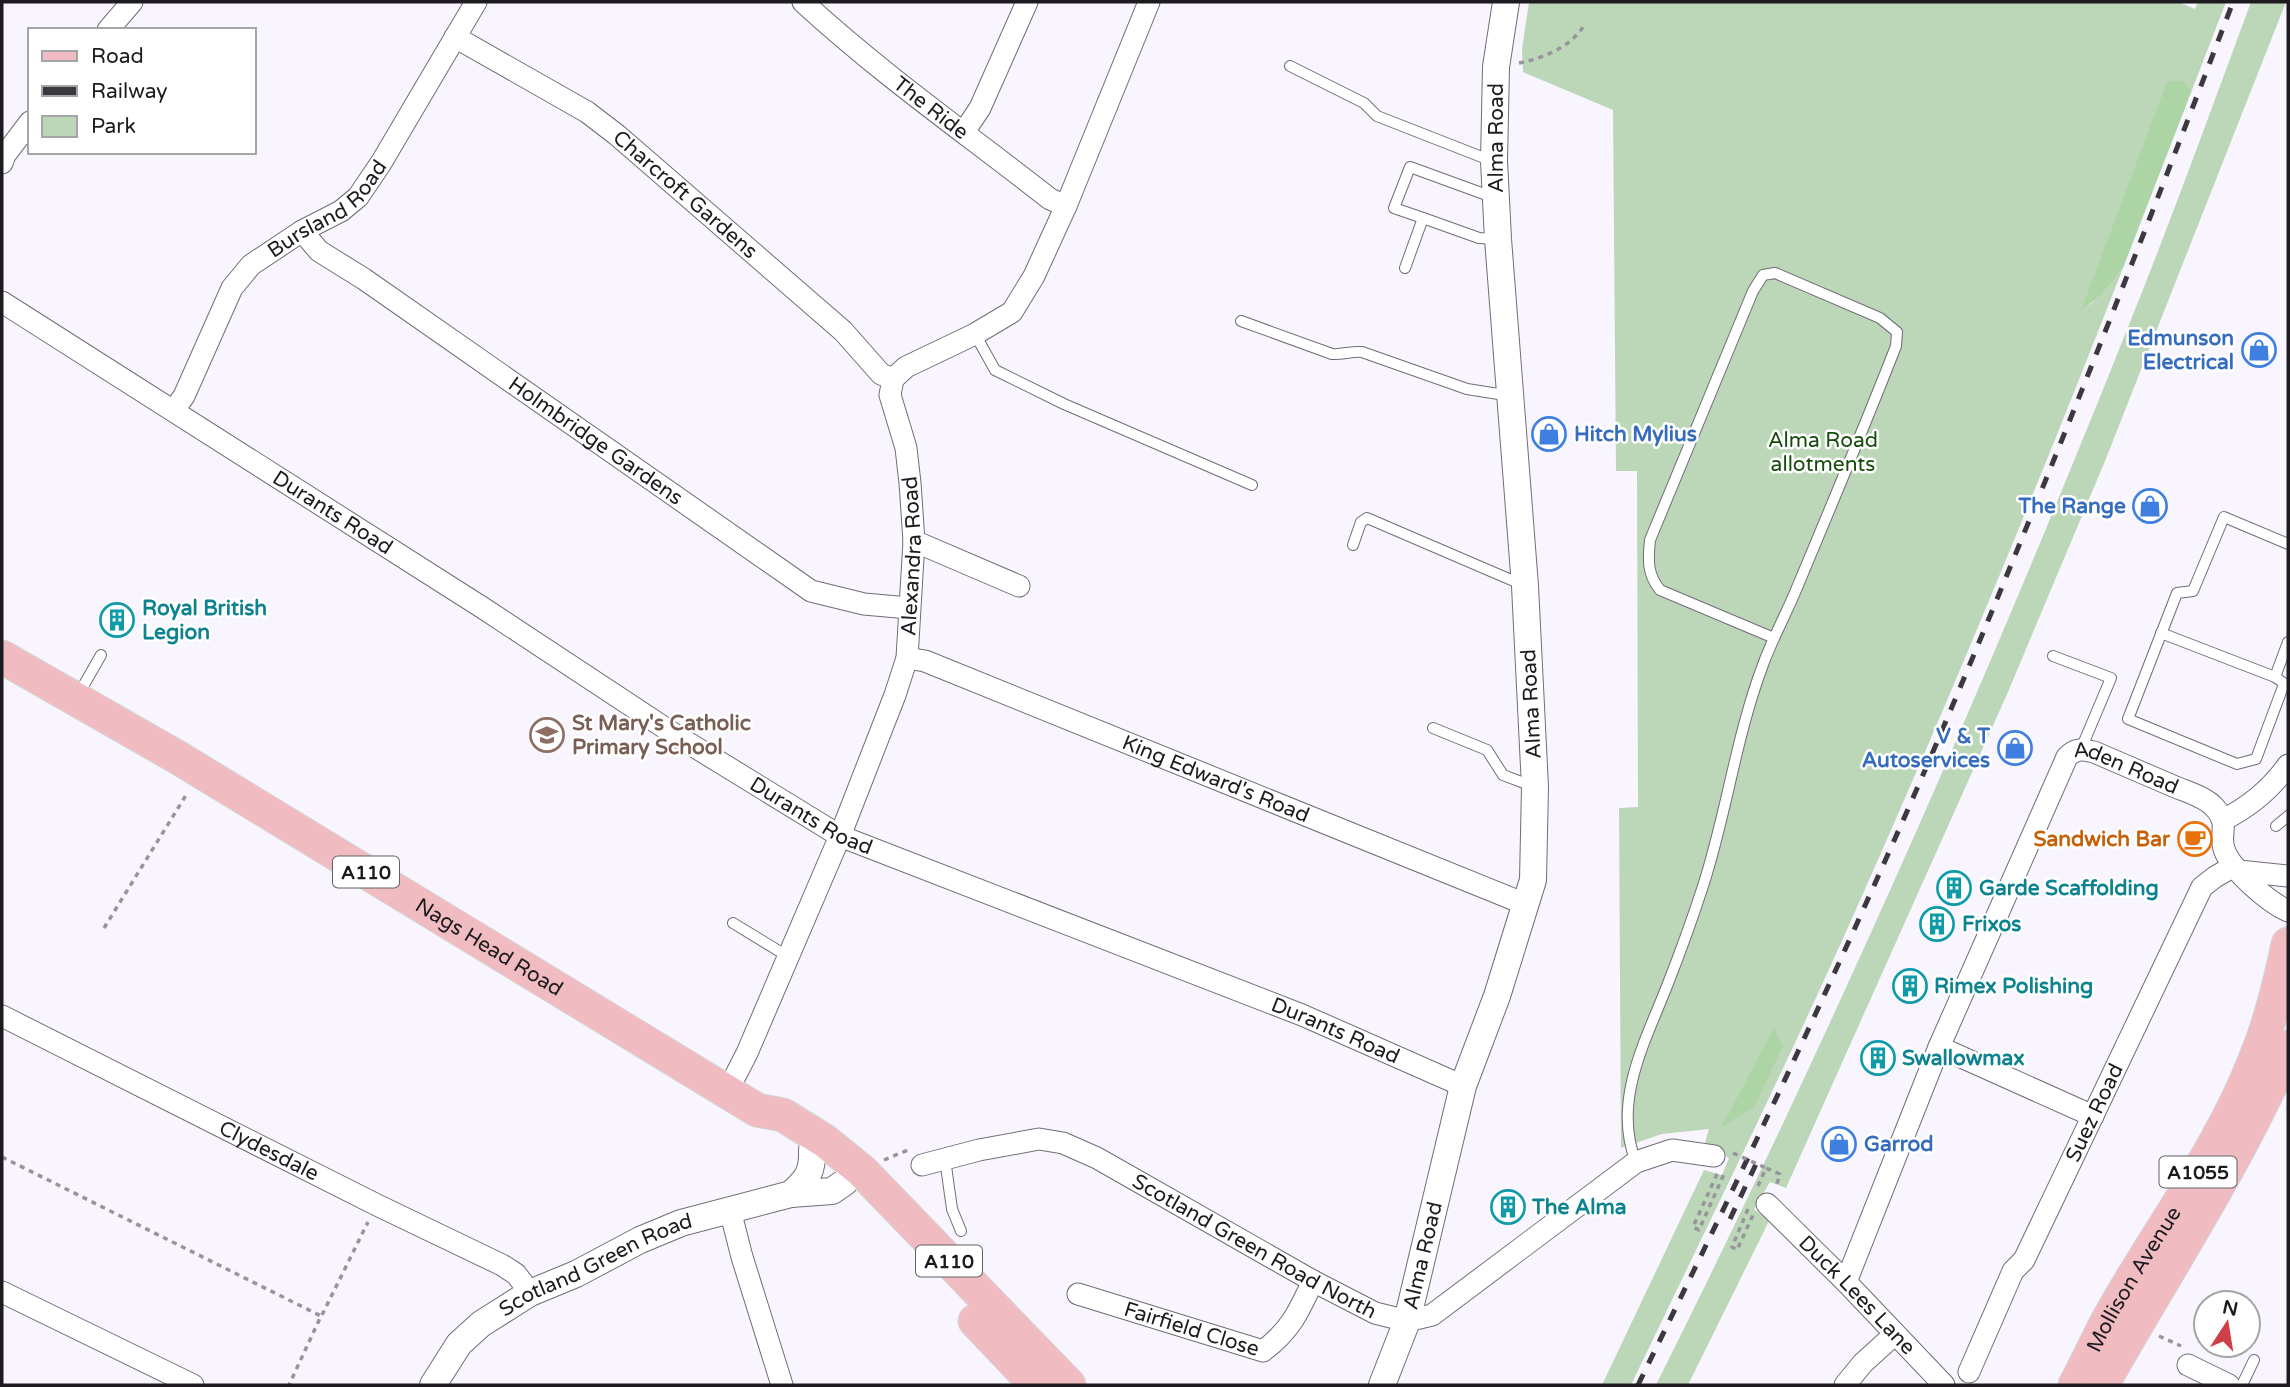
<svg xmlns="http://www.w3.org/2000/svg" width="2290" height="1387" viewBox="0 0 2290 1387" font-family="'Varela Round',sans-serif">
  <style>
    .green { fill: #bcd6b8 }
    .forest { fill: #acd4a5 }
    .lines { fill: none; stroke-linecap: round; stroke-linejoin: round }
    .service-casing { stroke: #716c78; stroke-width: 12 }
    .minor-casing { stroke: #716c78; stroke-width: 23 }
    .tertiary-casing { stroke: #716c78; stroke-width: 28 }
    .primary-casing { stroke: #d6d6d7; stroke-width: 35 }
    .path { stroke: #97949b; stroke-width: 3.5; stroke-dasharray: 5 5; stroke-linecap: butt }
    .service { stroke: #fff; stroke-width: 10 }
    .minor { stroke: #fff; stroke-width: 21 }
    .tertiary { stroke: #fff; stroke-width: 26 }
    .primary { stroke: #f0bcc1; stroke-width: 33 }
    .rail { stroke: #3b393f; stroke-width: 5; stroke-dasharray: 12 12; stroke-linecap: butt }
    .path-bridge { stroke: #97949b; stroke-width: 3.5; stroke-dasharray: 5 5; stroke-linecap: butt }
    .labels { text-anchor: middle; stroke-width: 5; stroke-linejoin: round; paint-order: stroke }
    .shield { fill: #fff; stroke: #615f63; stroke-width: 2 }
    .shield-label { font-size: 19px; font-weight: bold; fill: #1d1b20 }
    .street-label { font-size: 21px; fill: #1d1b20; stroke: #fff }
    .shop-label { font-size: 21px; font-weight: bold; fill: #366cbe; stroke: #fff; text-anchor: end }
    .park-label { font-size: 21px; fill: #154b0b; stroke: #fff }
    .culture-label { font-size: 21px; font-weight: bold; fill: #0d838f; stroke: #fff; text-anchor: start }
    .education-label { font-size: 21px; font-weight: bold; fill: #785e54; stroke: #fff; text-anchor: start }
    .food-label { font-size: 21px; font-weight: bold; fill: #c56008; stroke: #fff; text-anchor: end }
  </style>
  <rect width="100%" height="100%" fill="#f9f5fe"/>
  <!-- green -->
  <g class="green">
    <path d="M 1529,2 L 2178,2 L 2195,9 L 2198,2 L 2226,2 L 2192,90 L 2186,84 L 2089,306 L 2106,289 L 2123,268 C 2038,486 1949,701 1854,914 C 1783,1073 1706,1229 1631,1385 L 1602,1385 L 1704,1170 L 1722,1175 L 1729,1158 L 1705,1143 L 1709,1129 L 1662,1134 L 1621,1148 L 1619,808 L 1638,807 L 1637,471 L 1616,471 L 1613,110 L 1523,72 L 1522,49 Z"/>
    <path d="M 2251,2 L 2286,2 L 2105,461 L 2008,692 L 1786,1188 L 1770,1182 L 1754,1209 L 1769,1221 L 1688,1385 L 1656,1385 C 1834,1029 1995,663 2142,292 C 2180,196 2215,99 2251,2 Z"/>
  </g>
  <!-- forest -->
  <g class="forest">
    <path d="M 2180,81 L 2186,84 L 2192,90 L 2123,268 C 2111,283 2099,301 2082,308 L 2167,82 Z"/>
    <path d="M 1774,1028 L 1783,1046 L 1754,1107 L 1721,1128 Z"/>
  </g>
  <g class="lines">
    <!-- service casing -->
    <g class="service-casing">
      <g id="service">
        <path d="M 1290,66 L 1364,103 L 1377,116 L 1492,161"/>
        <path d="M 1423,218 L 1394,208 L 1410,167 L 1484,194 L 1496,194"/>
        <path d="M 1405,268 L 1423,218 L 1479,238 L 1498,239"/>
        <path d="M 1241,321 L 1332,354 C 1342,355 1351,351 1362,352 L 1467,389 L 1511,396"/>
        <path d="M 975,334 L 995,370 L 1064,404 L 1252,485"/>
        <path d="M 1353,545 L 1361,522 L 1367,518 L 1523,585"/>
        <path d="M 2161,633 L 2275,677 L 2288,686"/>
        <path d="M 2053,656 L 2111,678 L 2081,749"/>
        <path d="M 2275,677 L 2288,642"/>
        <path d="M 2284,684 L 2256,759 L 2237,764 L 2128,719 L 2177,593 L 2193,591 L 2224,517 L 2288,544"/>
        <path d="M 77,697 L 101,655"/>
        <path d="M 1433,728 L 1487,750 L 1503,775 L 1532,786"/>
        <path d="M 2276,826 L 2288,816"/>
        <path d="M 733,923 L 787,956"/>
        <path d="M 945,1159 L 952,1209 L 961,1231"/>
        <path d="M 1636,1162 C 1612,1102 1645,1042 1667,986 C 1680,953 1692,920 1703,886 C 1727,812 1736,735 1764,662 C 1773,638 1786,614 1796,590 C 1830,509 1864,428 1896,346 L 1897,332 L 1880,318 L 1775,273 L 1763,275 L 1753,291 L 1650,540 C 1648,560 1647,574 1660,590 L 1774,638"/>
        <path d="M 2242,1385 L 2254,1360"/>
      </g>
    </g>
    <!-- minor casing -->
    <g class="minor-casing">
      <g id="minor">
        <path id="s1" d="M 803,2 C 880,73 967,134 1050,199 L 1066,206"/>
        <path d="M 108,30 L 132,2"/>
        <path id="s2" d="M 455,37 L 587,112 L 617,135 L 843,331 L 881,374 L 893,379"/>
        <path d="M 964,132 L 980,108 L 1027,2"/>
        <path d="M 2,163 L 5,155 L 30,122"/>
        <path id="s3" d="M 302,231 L 319,251 L 364,279 L 811,591 L 864,604 L 909,608"/>
        <path id="s4" d="M 2,302 L 483,608 L 677,736 L 840,836 L 1302,1015 L 1463,1086"/>
        <path id="s5" d="M 174,410 L 184,396 L 232,288 L 251,265 L 302,231 L 341,211 L 358,197 L 381,163 L 476,2"/>
        <path d="M 914,541 L 1019,586"/>
        <path id="s6" d="M 907,658 L 925,661 L 1525,904"/>
        <path d="M 2223,820 C 2249,807 2271,789 2288,765"/>
        <path d="M 2239,871 L 2288,876"/>
        <path id="s7" d="M 2,1016 L 377,1205 L 502,1265 L 516,1274 L 530,1293"/>
        <path d="M 1939,1047 L 2093,1116"/>
        <path id="s8" d="M 728,1090 L 747,1053 L 840,836 L 895,695 L 907,658 L 914,541 L 910,483 L 906,448 L 890,395 L 893,379 L 906,367 L 975,334 L 1012,312 L 1034,276 L 1066,206 L 1149,2"/>
        <path id="s9" d="M 922,1165 L 979,1150 L 1039,1139 L 1063,1143 L 1097,1158 L 1313,1281 L 1375,1313 L 1407,1321 L 1432,1315 L 1636,1162 L 1672,1150 L 1714,1156"/>
        <path id="s10" d="M 1767,1204 L 1846,1282 L 1944,1385"/>
        <path d="M 730,1210 L 742,1257 L 782,1385"/>
        <path id="s11" d="M 1846,1282 L 1939,1047 L 2067,757 C 2076,748 2083,749 2094,752 C 2120,763 2147,775 2173,786 C 2187,792 2206,797 2215,808 C 2230,825 2219,833 2224,849 C 2231,870 2268,902 2288,911"/>
        <path d="M 2,1292 L 193,1385"/>
        <path id="s12" d="M 1078,1294 L 1263,1351 C 1291,1330 1299,1311 1313,1281"/>
        <path d="M 2188,1365 L 2229,1385"/>
        <path id="s13" d="M 1969,1372 L 2013,1271 L 2024,1260 L 2202,887 L 2215,877 L 2234,866"/>
        <path d="M 1845,1385 L 1863,1363 L 1895,1334"/>
      </g>
    </g>
    <!-- tertiary casing -->
    <g class="tertiary-casing">
      <g id="tertiary">
        <path d="M 791,1194 C 807,1180 813,1172 812,1150"/>
        <path id="s14" d="M 433,1385 L 459,1344 L 481,1324 L 530,1293 L 576,1274 L 640,1240 L 681,1223 L 791,1194 L 832,1191 L 845,1182"/>
        <path id="s15" d="M 1382,1385 L 1407,1321 L 1463,1086 L 1497,996 L 1533,880 L 1535,787 L 1525,586 L 1498,239 L 1494,161 L 1496,67 L 1506,2"/>
      </g>
    </g>
    <!-- primary casing -->
    <g class="primary-casing">
      <g id="primary">
        <path id="s16" d="M 2,657 L 177,757 L 757,1110 L 783,1115 L 825,1141 L 862,1171 L 1069,1385"/>
        <path d="M 975,1321 L 1036,1385"/>
        <path id="s17" d="M 2075,1385 C 2087,1363 2097,1340 2109,1318 C 2157,1231 2220,1151 2256,1057 C 2271,1021 2280,983 2288,944"/>
        <path d="M 2102,1385 C 2165,1273 2237,1165 2288,1047"/>
      </g>
    </g>
    <!-- path -->
    <g class="path">
      <path d="M 1519,63 C 1543,58 1569,48 1583,27"/>
      <path d="M 104,928 L 188,792"/>
      <path d="M 2,1157 L 321,1316 L 289,1385"/>
      <path d="M 884,1160 L 908,1150"/>
      <path d="M 1717,1174 L 1693,1227 L 1699,1230 L 1724,1174"/>
      <path d="M 1758,1186 L 1766,1168 L 1780,1174 L 1776,1187"/>
      <path d="M 1748,1209 L 1732,1247 L 1737,1250 L 1753,1215"/>
      <path d="M 322,1315 L 368,1222"/>
      <path d="M 2159,1336 L 2181,1346"/>
    </g>
    <!-- service -->
    <use href="#service" class="service"/>
    <!-- minor -->
    <use href="#minor" class="minor"/>
    <!-- tertiary -->
    <use href="#tertiary" class="tertiary"/>
    <!-- primary -->
    <use href="#primary" class="primary"/>
    <!-- rail -->
    <g class="rail">
      <path d="M 1730,1219 L 1757,1162"/>
      <path d="M 1638,1385 C 1740,1177 1840,967 1932,754 C 2038,505 2137,254 2233,2"/>
    </g>
    <!-- path-bridge -->
    <path class="path-bridge" d="M 1733,1153 L 1766,1168"/>
  </g>
  <!-- icons -->
  <defs>
    <g id="shop-ring" transform="scale(1.75)"><circle r="9.5" fill="#fff" stroke="#3f7fe0" stroke-width="1.5"/><path d="M-5-2.5h2.3a2.7 3.5 0 0 1 5.4 0H5L5.5 6h-11ZM-1.5-2.5h3a1.5 2.3 0 0 0-3 0Z" fill="#3f7fe0"/></g>
    <g id="building-ring" transform="scale(1.75)"><circle r="9.5" fill="#fff" stroke="#0f9aa8" stroke-width="1.5"/><path d="M-4-6H4V6H1V3H-1V6H-4ZM-2.5-4.3h1.7v1.8h-1.7ZM.8-4.3h1.7v1.8H.8ZM-2.5-1h1.7V.8h-1.7ZM.8-1h1.7V.8H.8Z" fill="#0f9aa8"/></g>
    <g id="school-ring" transform="scale(1.75)"><circle r="9.5" fill="#fff" stroke="#8d6e63" stroke-width="1.5"/><path d="M0-5L7-2L0 1L-7-2ZM-4 1L0 2.5L4 1V4Q0 6-4 4Z" fill="#8d6e63"/></g>
    <g id="cafe-ring" transform="scale(1.75)"><circle r="9.5" fill="#fff" stroke="#e8710a" stroke-width="1.5"/><path d="M-5.5-4.5H6V0H3Q3 3.5 0 3.5H-2.5Q-5.5 3.5-5.5 0ZM3-3.2v2h1.7v-2ZM-6 4.5H4V6H-6Z" fill="#e8710a"/></g>
  </defs>
  <g fill-rule="evenodd">
    <use href="#shop-ring" x="2259" y="350"/>
    <use href="#shop-ring" x="1549" y="434"/>
    <use href="#shop-ring" x="2150" y="506"/>
    <use href="#building-ring" x="117" y="620"/>
    <use href="#school-ring" x="547" y="735"/>
    <use href="#shop-ring" x="2015" y="748"/>
    <use href="#cafe-ring" x="2195" y="839"/>
    <use href="#building-ring" x="1954" y="888"/>
    <use href="#building-ring" x="1937" y="924"/>
    <use href="#building-ring" x="1910" y="986"/>
    <use href="#building-ring" x="1878" y="1058"/>
    <use href="#shop-ring" x="1839" y="1144"/>
    <use href="#building-ring" x="1508" y="1207"/>
  </g>
  <g class="labels">
    <!-- shield labels -->
    <g class="shield">
      <rect x="333" y="856.5" width="66" height="31" rx="5"/>
      <rect x="2159.5" y="1156.5" width="77" height="31" rx="5"/>
      <rect x="916" y="1245.5" width="66" height="31" rx="5"/>
    </g>
    <g class="shield-label">
      <text x="366" y="879">A110</text>
      <text x="2198" y="1179">A1055</text>
      <text x="949" y="1268">A110</text>
    </g>
    <!-- street labels -->
    <g class="street-label">
      <text dy="7" stroke="none"><textPath href="#s1" startOffset="166">The Ride</textPath></text>
      <text transform="translate(1496 138) rotate(-90)" y="7">Alma Road</text>
      <text dy="7" stroke="none"><textPath href="#s2" startOffset="280">Charcroft Gardens</textPath></text>
      <text dy="7" stroke="none"><textPath href="#s5" startOffset="261">Bursland Road</textPath></text>
      <text dy="7" stroke="none"><textPath href="#s3" startOffset="362">Holmbridge Gardens</textPath></text>
      <text dy="7" stroke="none"><textPath href="#s4" startOffset="392">Durants Road</textPath></text>
      <text dy="7" stroke="none"><textPath href="#s8" startOffset="570">Alexandra Road</textPath></text>
      <text transform="translate(1531 704) rotate(-93)" y="7">Alma Road</text>
      <text dy="7" stroke="none"><textPath href="#s11" startOffset="634">Aden Road</textPath></text>
      <text dy="7" stroke="none"><textPath href="#s6" startOffset="332">King Edward's Road</textPath></text>
      <text dy="7" stroke="none"><textPath href="#s4" startOffset="959">Durants Road</textPath></text>
      <text dy="7" stroke="none"><textPath href="#s16" startOffset="567">Nags Head Road</textPath></text>
      <text dy="7" stroke="none"><textPath href="#s4" startOffset="1526">Durants Road</textPath></text>
      <text dy="7" stroke="none"><textPath href="#s13" startOffset="289">Suez Road</textPath></text>
      <text dy="7" stroke="none"><textPath href="#s7" startOffset="299">Clydesdale</textPath></text>
      <text dy="7" stroke="none"><textPath href="#s9" startOffset="362">Scotland Green Road North</textPath></text>
      <text dy="7" stroke="none"><textPath href="#s15" startOffset="136">Alma Road</textPath></text>
      <text dy="7" stroke="none"><textPath href="#s14" startOffset="208">Scotland Green Road</textPath></text>
      <text dy="7" stroke="none"><textPath href="#s17" startOffset="121">Mollison Avenue</textPath></text>
      <text dy="7" stroke="none"><textPath href="#s10" startOffset="128">Duck Lees Lane</textPath></text>
      <text dy="7" stroke="none"><textPath href="#s12" startOffset="119">Fairfield Close</textPath></text>
    </g>
    <!-- shop labels -->
    <g class="shop-label">
      <text x="2234" y="345">Edmunson<tspan x="2234" dy="24">Electrical</tspan></text>
      <text x="1574" y="441" text-anchor="start">Hitch Mylius</text>
      <text x="2126" y="513">The Range</text>
      <text x="1990" y="743">V &amp; T<tspan x="1990" dy="24">Autoservices</tspan></text>
      <text x="1864" y="1151" text-anchor="start">Garrod</text>
    </g>
    <!-- park labels -->
    <g class="park-label">
      <text x="1823" y="447">Alma Road<tspan x="1823" dy="24">allotments</tspan></text>
    </g>
    <!-- culture labels -->
    <g class="culture-label">
      <text x="142" y="615">Royal British<tspan x="142" dy="24">Legion</tspan></text>
      <text x="1979" y="895">Garde Scaffolding</text>
      <text x="1962" y="931">Frixos</text>
      <text x="1934" y="993">Rimex Polishing</text>
      <text x="1902" y="1065">Swallowmax</text>
      <text x="1532" y="1214">The Alma</text>
    </g>
    <!-- education labels -->
    <g class="education-label">
      <text x="572" y="730">St Mary's Catholic<tspan x="572" dy="24">Primary School</tspan></text>
    </g>
    <!-- food labels -->
    <g class="food-label">
      <text x="2170" y="846">Sandwich Bar</text>
    </g>
  </g>
  <!-- border -->
  <rect width="2290" height="1387" fill="none" stroke="#1d1b20" stroke-width="7"/>
  <!-- legend -->
  <rect x="28" y="28" width="228" height="126" fill="#ffffff" stroke="#a5a4a6" stroke-width="2"/>
  <rect x="42" y="51" width="35" height="10" fill="#f0bcc1" stroke="#a5a4a6" stroke-width="2"/>
  <text x="91" y="63" font-size="21" fill="#1d1b20">Road</text>
  <rect x="42" y="86" width="35" height="10" fill="#3b393f" stroke="#a5a4a6" stroke-width="2"/>
  <text x="91" y="98" font-size="21" fill="#1d1b20">Railway</text>
  <rect x="42" y="116" width="35" height="21" fill="#bcd6b8" stroke="#a5a4a6" stroke-width="2"/>
  <text x="91" y="133" font-size="21" fill="#1d1b20">Park</text>
  <!-- north arrow -->
  <g transform="translate(2227 1324) rotate(12)"><circle r="33" fill="#ffffff" stroke="#a5a4a6" stroke-width="2"/>
  <path d="M0-5L12 26L0 18L-12 26Z" fill="#cf3f46"/>
  <text y="-10" font-size="19" font-weight="bold" text-anchor="middle" fill="#1d1b20">N</text>
  </g>
</svg>
